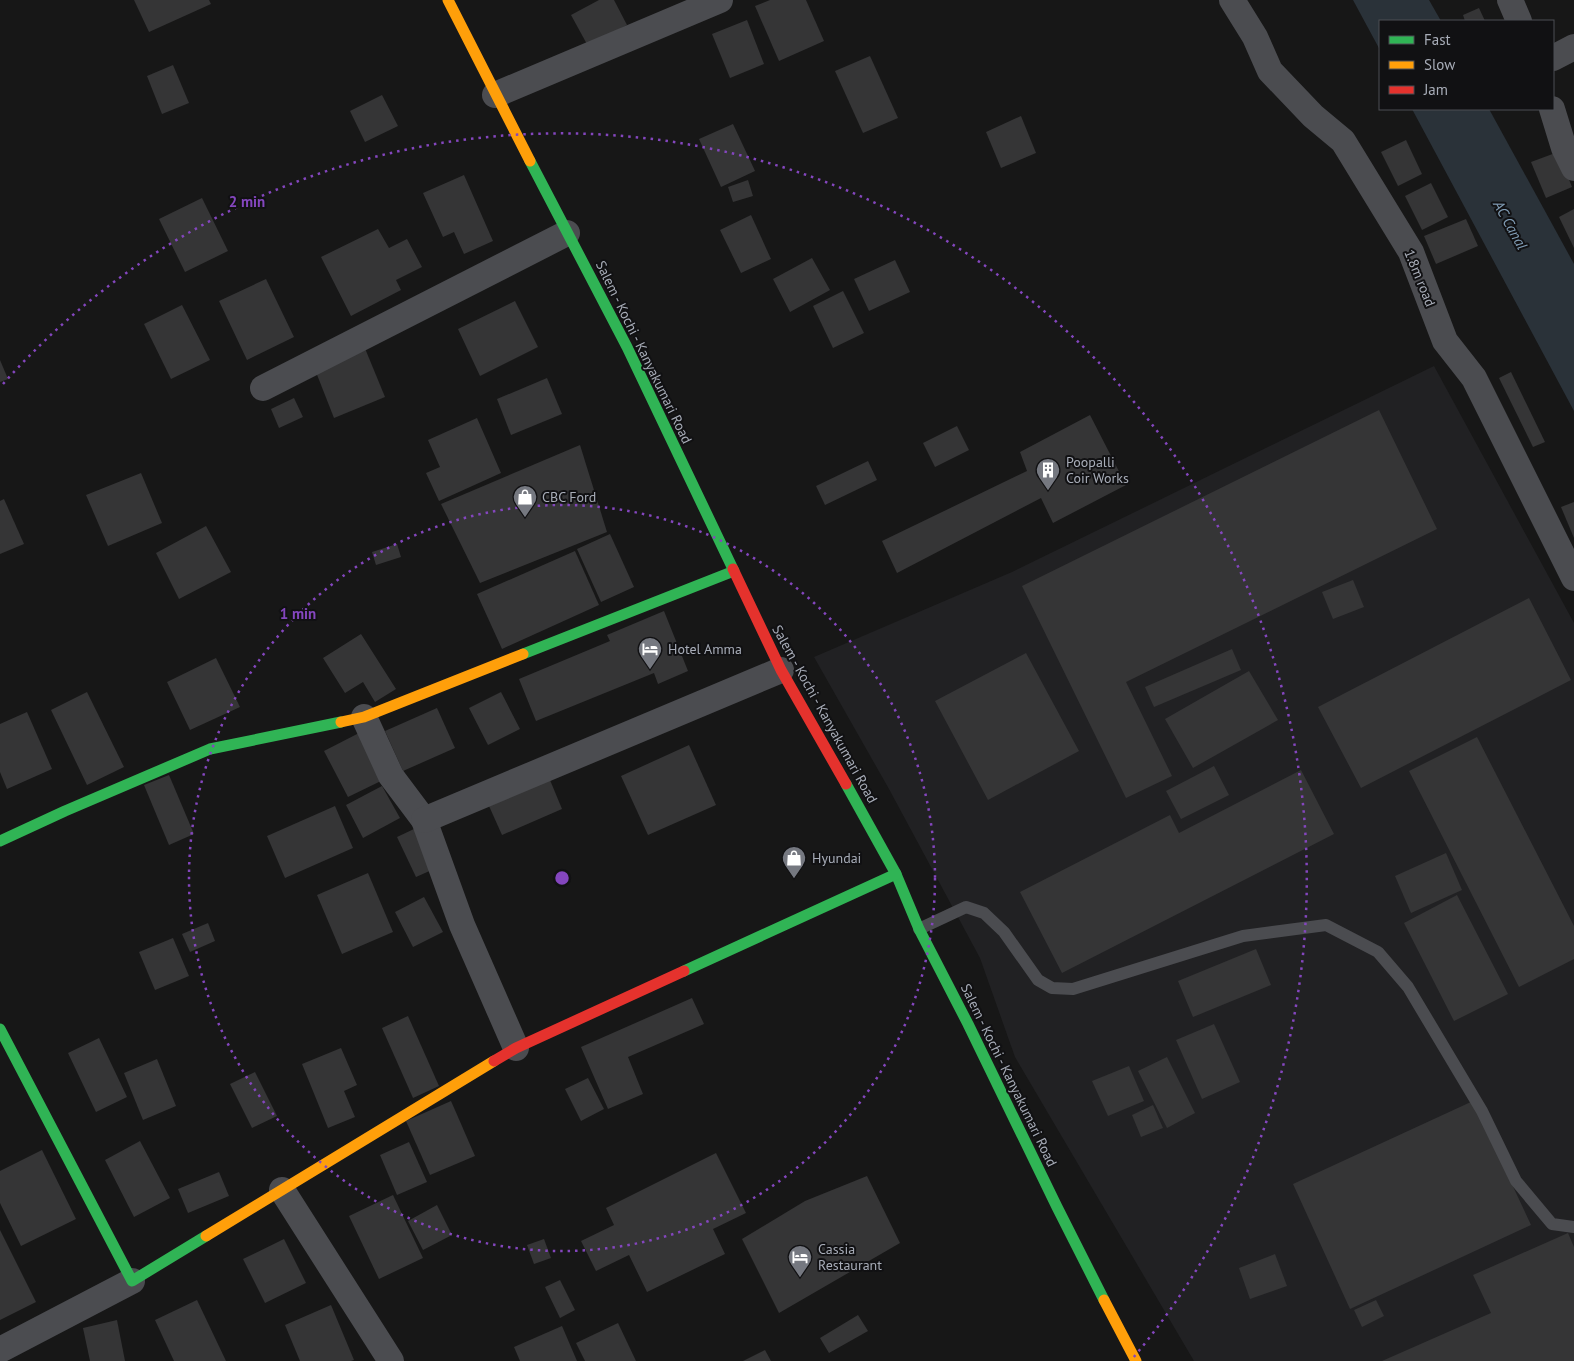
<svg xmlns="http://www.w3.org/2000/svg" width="1574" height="1361" viewBox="0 0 1574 1361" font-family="'PT Sans',sans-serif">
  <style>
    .built { fill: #212123 }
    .water { fill: #2a3239 }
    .building { fill: #353536 }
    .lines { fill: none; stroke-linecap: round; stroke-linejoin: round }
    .lane { stroke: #4b4c50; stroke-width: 12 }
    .street { stroke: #4b4c50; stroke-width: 26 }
    .fast { stroke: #30b455; stroke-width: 11 }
    .slow { stroke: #ff9f0a; stroke-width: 11 }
    .jam { stroke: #e5322d; stroke-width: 11 }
    .ring { fill: none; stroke: #8446be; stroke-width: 2.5; stroke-dasharray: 2.5 5 }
    .labels { text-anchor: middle; stroke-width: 4; stroke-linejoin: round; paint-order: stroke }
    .street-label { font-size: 14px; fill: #a8adb8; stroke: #111113 }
    .poi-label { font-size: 14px; fill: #a8adb8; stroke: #111113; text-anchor: start }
    .water-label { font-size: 15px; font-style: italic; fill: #7f9bb3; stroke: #111113 }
    .centre { fill: #8446be; stroke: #111113; stroke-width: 2.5 }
    .ring-label { font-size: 15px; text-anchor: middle; font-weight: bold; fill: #8446be; stroke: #111113; stroke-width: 4; stroke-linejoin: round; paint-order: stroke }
  </style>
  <rect width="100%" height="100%" fill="#171717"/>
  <!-- built -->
  <path class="built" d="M 1434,366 L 1574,623 L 1574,1361 L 1194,1361 L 1015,1057 L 980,958 L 889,789 L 814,657 L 1012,572 Z"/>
  <!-- water -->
  <g class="water">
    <path d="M 1353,0 L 1429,0 L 1441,21 L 1380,21 L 1380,50 Z"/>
    <path d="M 1412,109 L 1489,109 L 1574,264 L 1574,411 Z"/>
  </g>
  <!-- building -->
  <g class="building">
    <path d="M 134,0 L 209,0 L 211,4 L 149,32 Z"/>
    <path d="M 599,0 L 614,0 L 627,25 L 588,46 L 571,15 Z"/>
    <path d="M 770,0 L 806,0 L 824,41 L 779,61 L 755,6 Z"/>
    <path d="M 1479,8 L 1485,21 L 1465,21 L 1463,15 Z"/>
    <path d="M 747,20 L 764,64 L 730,78 L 712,34 Z"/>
    <path d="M 870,56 L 898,118 L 863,133 L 835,71 Z"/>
    <path d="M 173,65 L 189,103 L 162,114 L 147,76 Z"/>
    <path d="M 382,95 L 398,126 L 365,142 L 350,111 Z"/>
    <path d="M 1021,116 L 1036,153 L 1001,168 L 986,132 Z"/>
    <path d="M 733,124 L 755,171 L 721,187 L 699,139 Z"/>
    <path d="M 1406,140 L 1422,174 L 1398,186 L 1381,152 Z"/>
    <path d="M 1558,152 L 1572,187 L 1546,198 L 1531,162 Z"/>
    <path d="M 464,175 L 493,241 L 464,254 L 454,232 L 443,237 L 423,193 Z"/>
    <path d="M 748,180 L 753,196 L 733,202 L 728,187 Z"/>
    <path d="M 1431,183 L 1448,217 L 1422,230 L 1405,196 Z"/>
    <path d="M 202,198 L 228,251 L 185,272 L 159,219 Z"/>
    <path d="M 1574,209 L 1574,248 L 1559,217 Z"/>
    <path d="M 751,215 L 771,259 L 741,273 L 720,230 Z"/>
    <path d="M 1466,219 L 1478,246 L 1436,264 L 1424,236 Z"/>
    <path d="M 378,229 L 389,248 L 407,239 L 422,267 L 396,280 L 401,290 L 351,316 L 321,257 Z"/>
    <path d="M 812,258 L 830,290 L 790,312 L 773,279 Z"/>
    <path d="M 895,260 L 910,292 L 869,311 L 854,279 Z"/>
    <path d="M 266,279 L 294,337 L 247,360 L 219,301 Z"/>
    <path d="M 843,291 L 864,333 L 833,348 L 813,306 Z"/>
    <path d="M 515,301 L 538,347 L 480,376 L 458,329 Z"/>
    <path d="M 182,305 L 210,360 L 171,379 L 144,324 Z"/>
    <path d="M 364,346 L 385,397 L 334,418 L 314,367 Z"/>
    <path d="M 0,360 L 8,379 L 0,382 Z"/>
    <path d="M 1511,372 L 1545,442 L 1533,447 L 1499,378 Z"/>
    <path d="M 547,378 L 562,414 L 511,435 L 497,399 Z"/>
    <path d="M 294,398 L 303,417 L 279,428 L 271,409 Z"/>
    <path d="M 1379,410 L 1437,529 L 1126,682 L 1172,776 L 1126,798 L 1022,586 Z"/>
    <path d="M 1090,415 L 1126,485 L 1053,523 L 1041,498 L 897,573 L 882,541 L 1027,471 L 1020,452 Z"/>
    <path d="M 477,418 L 501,473 L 439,501 L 426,473 L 440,467 L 428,440 Z"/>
    <path d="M 957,426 L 969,450 L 935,467 L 923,443 Z"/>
    <path d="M 580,445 L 607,532 L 480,583 L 441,504 Z"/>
    <path d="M 868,461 L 877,480 L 825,505 L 816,486 Z"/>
    <path d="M 141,473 L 162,523 L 108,546 L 86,495 Z"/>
    <path d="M 4,499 L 24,544 L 0,554 L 0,501 Z"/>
    <path d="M 1574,502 L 1574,538 L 1561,507 Z"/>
    <path d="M 206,526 L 231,572 L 179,599 L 156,553 Z"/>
    <path d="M 610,534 L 634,587 L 601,602 L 577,549 Z"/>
    <path d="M 397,544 L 401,557 L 376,565 L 372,552 Z"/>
    <path d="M 575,551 L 599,605 L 502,649 L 477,594 Z"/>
    <path d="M 1353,580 L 1364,607 L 1333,619 L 1322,592 Z"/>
    <path d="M 1529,598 L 1571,680 L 1361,788 L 1318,707 Z"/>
    <path d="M 664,611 L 688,671 L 658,684 L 654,673 L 536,721 L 519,679 L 610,641 L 607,635 Z"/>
    <path d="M 361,634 L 396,689 L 375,702 L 363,682 L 345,693 L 323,658 Z"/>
    <path d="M 1232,649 L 1241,670 L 1154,707 L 1145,687 Z"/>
    <path d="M 1026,653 L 1079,751 L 988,800 L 935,701 Z"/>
    <path d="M 216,658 L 240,707 L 190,730 L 167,682 Z"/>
    <path d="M 1249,671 L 1278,720 L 1193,768 L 1165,719 Z"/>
    <path d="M 87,692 L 124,767 L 87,785 L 51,710 Z"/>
    <path d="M 501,692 L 520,729 L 488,745 L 469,708 Z"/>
    <path d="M 437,708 L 455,748 L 403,771 L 385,731 Z"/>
    <path d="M 27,712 L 52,769 L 7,789 L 0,772 L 0,724 Z"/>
    <path d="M 359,733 L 383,780 L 348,797 L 324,751 Z"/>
    <path d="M 1477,737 L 1574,926 L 1574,959 L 1519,987 L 1409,771 Z"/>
    <path d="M 689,745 L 716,805 L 648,835 L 621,776 Z"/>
    <path d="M 1214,766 L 1229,795 L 1181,819 L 1166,791 Z"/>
    <path d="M 1301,770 L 1334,834 L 1062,973 L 1020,892 L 1170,815 L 1179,833 Z"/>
    <path d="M 169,775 L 194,834 L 169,845 L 144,785 Z"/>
    <path d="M 550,780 L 562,809 L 502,835 L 489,806 Z"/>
    <path d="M 382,786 L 400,818 L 363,838 L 346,805 Z"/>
    <path d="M 335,806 L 353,848 L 285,878 L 267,836 Z"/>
    <path d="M 414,829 L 434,869 L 416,877 L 397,837 Z"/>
    <path d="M 1446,853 L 1462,890 L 1411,913 L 1395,876 Z"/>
    <path d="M 368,873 L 393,932 L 342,954 L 317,895 Z"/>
    <path d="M 1457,895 L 1508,994 L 1454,1021 L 1404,923 Z"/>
    <path d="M 424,897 L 443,932 L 413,947 L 395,912 Z"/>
    <path d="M 208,923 L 215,941 L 190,952 L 182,934 Z"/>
    <path d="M 173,938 L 189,976 L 155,990 L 139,952 Z"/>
    <path d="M 1256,949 L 1271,985 L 1193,1017 L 1178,981 Z"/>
    <path d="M 692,998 L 704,1024 L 628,1057 L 643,1094 L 608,1109 L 581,1047 Z"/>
    <path d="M 408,1016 L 439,1086 L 413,1098 L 382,1028 Z"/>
    <path d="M 1214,1024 L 1240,1082 L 1202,1099 L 1176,1040 Z"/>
    <path d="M 99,1038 L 127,1097 L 96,1112 L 68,1053 Z"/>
    <path d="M 341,1048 L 357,1085 L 344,1091 L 355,1117 L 328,1128 L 302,1064 Z"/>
    <path d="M 1167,1057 L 1195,1113 L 1167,1128 L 1138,1071 Z"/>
    <path d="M 157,1059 L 176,1106 L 143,1120 L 124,1073 Z"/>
    <path d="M 1129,1066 L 1144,1101 L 1108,1116 L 1092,1081 Z"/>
    <path d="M 255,1072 L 277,1116 L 252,1128 L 230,1084 Z"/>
    <path d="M 588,1078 L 604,1109 L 581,1121 L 565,1089 Z"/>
    <path d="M 451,1101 L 475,1156 L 430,1175 L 406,1121 Z"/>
    <path d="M 1473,1101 L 1531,1225 L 1350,1309 L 1293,1184 Z"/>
    <path d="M 1153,1105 L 1163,1128 L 1141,1137 L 1132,1115 Z"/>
    <path d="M 140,1141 L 170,1198 L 134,1217 L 105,1160 Z"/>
    <path d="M 409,1142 L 427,1182 L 397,1195 L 380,1155 Z"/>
    <path d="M 42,1150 L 76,1219 L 21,1246 L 0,1203 L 0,1171 Z"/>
    <path d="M 716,1153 L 746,1213 L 713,1229 L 725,1254 L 647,1292 L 629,1255 L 596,1271 L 581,1241 L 614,1225 L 606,1208 Z"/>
    <path d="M 219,1172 L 229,1196 L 188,1213 L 178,1189 Z"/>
    <path d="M 867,1176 L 900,1243 L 779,1313 L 742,1239 L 805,1201 Z"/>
    <path d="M 393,1195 L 423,1258 L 379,1279 L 349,1216 Z"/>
    <path d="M 437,1205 L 452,1235 L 423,1250 L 408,1221 Z"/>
    <path d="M 0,1230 L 36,1302 L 0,1320 Z"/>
    <path d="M 1568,1233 L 1574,1247 L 1574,1361 L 1382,1361 L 1491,1313 L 1473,1275 Z"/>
    <path d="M 284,1239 L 306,1283 L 265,1303 L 243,1259 Z"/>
    <path d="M 544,1239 L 551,1258 L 534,1264 L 527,1245 Z"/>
    <path d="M 1275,1254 L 1287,1286 L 1250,1299 L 1239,1268 Z"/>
    <path d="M 560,1280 L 575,1310 L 560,1318 L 545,1287 Z"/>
    <path d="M 197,1300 L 226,1361 L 174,1361 L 155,1320 Z"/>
    <path d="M 1376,1300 L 1384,1316 L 1362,1327 L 1354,1310 Z"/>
    <path d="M 331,1305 L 354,1360 L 351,1361 L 300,1361 L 285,1325 Z"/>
    <path d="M 858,1315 L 868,1331 L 829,1353 L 820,1338 Z"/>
    <path d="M 117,1320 L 125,1361 L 90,1361 L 83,1328 Z"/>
    <path d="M 618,1323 L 636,1361 L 585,1361 L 576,1343 Z"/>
    <path d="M 562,1326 L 577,1361 L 520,1361 L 514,1347 Z"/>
    <path d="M 765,1350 L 771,1361 L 743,1361 Z"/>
  </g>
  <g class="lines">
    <!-- lane -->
    <path class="lane" d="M 919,929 L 966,907 L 984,913 L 1004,932 L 1038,980 L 1052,988 L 1073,989 L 1243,936 L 1326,925 L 1378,952 L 1408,987 L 1482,1111 L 1516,1181 L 1552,1224 L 1574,1227"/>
    <!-- street -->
    <g class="street">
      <path d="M 1232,0 L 1255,37 L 1270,71 L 1313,116 L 1343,141 L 1411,252 L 1445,341 L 1474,378 L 1574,578"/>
      <path d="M 1510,0 L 1519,21"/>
      <path d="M 1553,58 L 1574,47"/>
      <path d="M 495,95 L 720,0"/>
      <path d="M 1552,109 L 1564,148 L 1574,168"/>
      <path d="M 263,388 L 567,233"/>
      <path d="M 364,717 L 391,776 L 424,820 L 462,925 L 516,1048"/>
      <path d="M 424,820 L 781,670"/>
      <path d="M 282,1190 L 391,1361"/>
      <path d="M 0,1350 L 132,1281"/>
    </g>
    <!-- fast -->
    <g class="fast">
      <path d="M 530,161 L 627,347 L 733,569"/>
      <path d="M 523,654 L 734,571"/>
      <path d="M 846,784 L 896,874 L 919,929 L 968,1024 L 1057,1207 L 1104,1300"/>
      <path d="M 0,841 L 65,811 L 210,749 L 341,722"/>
      <path d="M 684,971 L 896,874"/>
      <path d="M 0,1029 L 132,1281 L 206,1236"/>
    </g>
    <!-- slow -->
    <g class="slow">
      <path d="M 448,0 L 530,161"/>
      <path d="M 341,722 L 364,717 L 523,654"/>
      <path d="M 206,1236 L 494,1061"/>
      <path d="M 1104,1300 L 1136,1361"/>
    </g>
    <!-- jam -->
    <g class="jam">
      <path d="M 733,569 L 781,670 L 846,784"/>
      <path d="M 494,1061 L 516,1048 L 684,971"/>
    </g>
  </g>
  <!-- distance rings -->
  <g class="ring">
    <circle cx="562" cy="878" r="373"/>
    <path d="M3 384A746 746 0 0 1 1133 1358"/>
  </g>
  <!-- icons -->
  <defs>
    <g id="building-pin" transform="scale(1.25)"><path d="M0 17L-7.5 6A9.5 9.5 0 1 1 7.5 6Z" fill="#757880" stroke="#111113"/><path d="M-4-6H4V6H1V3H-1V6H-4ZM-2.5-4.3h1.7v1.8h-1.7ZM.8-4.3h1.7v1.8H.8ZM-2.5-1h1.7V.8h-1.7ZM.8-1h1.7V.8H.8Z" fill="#fff"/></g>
    <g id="shop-pin" transform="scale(1.25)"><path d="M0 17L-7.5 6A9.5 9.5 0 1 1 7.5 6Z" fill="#757880" stroke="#111113"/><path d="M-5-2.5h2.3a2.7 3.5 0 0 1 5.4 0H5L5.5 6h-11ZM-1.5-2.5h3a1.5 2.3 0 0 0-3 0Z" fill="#fff"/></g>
    <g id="hotel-pin" transform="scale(1.25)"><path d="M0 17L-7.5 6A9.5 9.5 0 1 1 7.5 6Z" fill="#757880" stroke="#111113"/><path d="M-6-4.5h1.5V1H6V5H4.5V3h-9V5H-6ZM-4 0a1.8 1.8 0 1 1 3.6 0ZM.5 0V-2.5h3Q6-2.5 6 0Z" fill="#fff"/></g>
  </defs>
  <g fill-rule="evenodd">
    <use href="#building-pin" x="1048" y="470"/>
    <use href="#shop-pin" x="525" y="497"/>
    <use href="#hotel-pin" x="650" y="649"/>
    <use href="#shop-pin" x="794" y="858"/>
    <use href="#hotel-pin" x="800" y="1257"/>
  </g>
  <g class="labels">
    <!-- street labels -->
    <g class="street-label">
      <text transform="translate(1420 278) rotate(68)" y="5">1.8m road</text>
      <text transform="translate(644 352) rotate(64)" y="5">Salem - Kochi - Kanyakumari Road</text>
      <text transform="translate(825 714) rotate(61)" y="5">Salem - Kochi - Kanyakumari Road</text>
      <text transform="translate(1009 1075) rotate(64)" y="5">Salem - Kochi - Kanyakumari Road</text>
    </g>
    <!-- poi labels -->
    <g class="poi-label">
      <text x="1066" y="467">Poopalli<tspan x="1066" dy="16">Coir Works</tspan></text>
      <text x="542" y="502">CBC Ford</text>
      <text x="668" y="654">Hotel Amma</text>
      <text x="812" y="863">Hyundai</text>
      <text x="818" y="1254">Cassia<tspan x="818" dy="16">Restaurant</tspan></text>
    </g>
    <!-- water labels -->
    <g class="water-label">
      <text transform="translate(1510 225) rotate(61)" y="5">AC Canal</text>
    </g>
  </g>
  <circle cx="562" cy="878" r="8" class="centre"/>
  <g class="ring-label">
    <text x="247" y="207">2 min</text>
    <text x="298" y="619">1 min</text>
  </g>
  <!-- legend -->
  <rect x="1379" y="20" width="175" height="90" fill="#111113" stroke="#4d4f55"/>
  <rect x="1389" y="36" width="25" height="8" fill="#30b455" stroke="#4d4f55"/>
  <text x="1424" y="45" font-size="15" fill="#a8adb8">Fast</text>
  <rect x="1389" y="61" width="25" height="8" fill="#ff9f0a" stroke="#4d4f55"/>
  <text x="1424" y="70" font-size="15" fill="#a8adb8">Slow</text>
  <rect x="1389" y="86" width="25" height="8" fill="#e5322d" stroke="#4d4f55"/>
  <text x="1424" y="95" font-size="15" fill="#a8adb8">Jam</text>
</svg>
